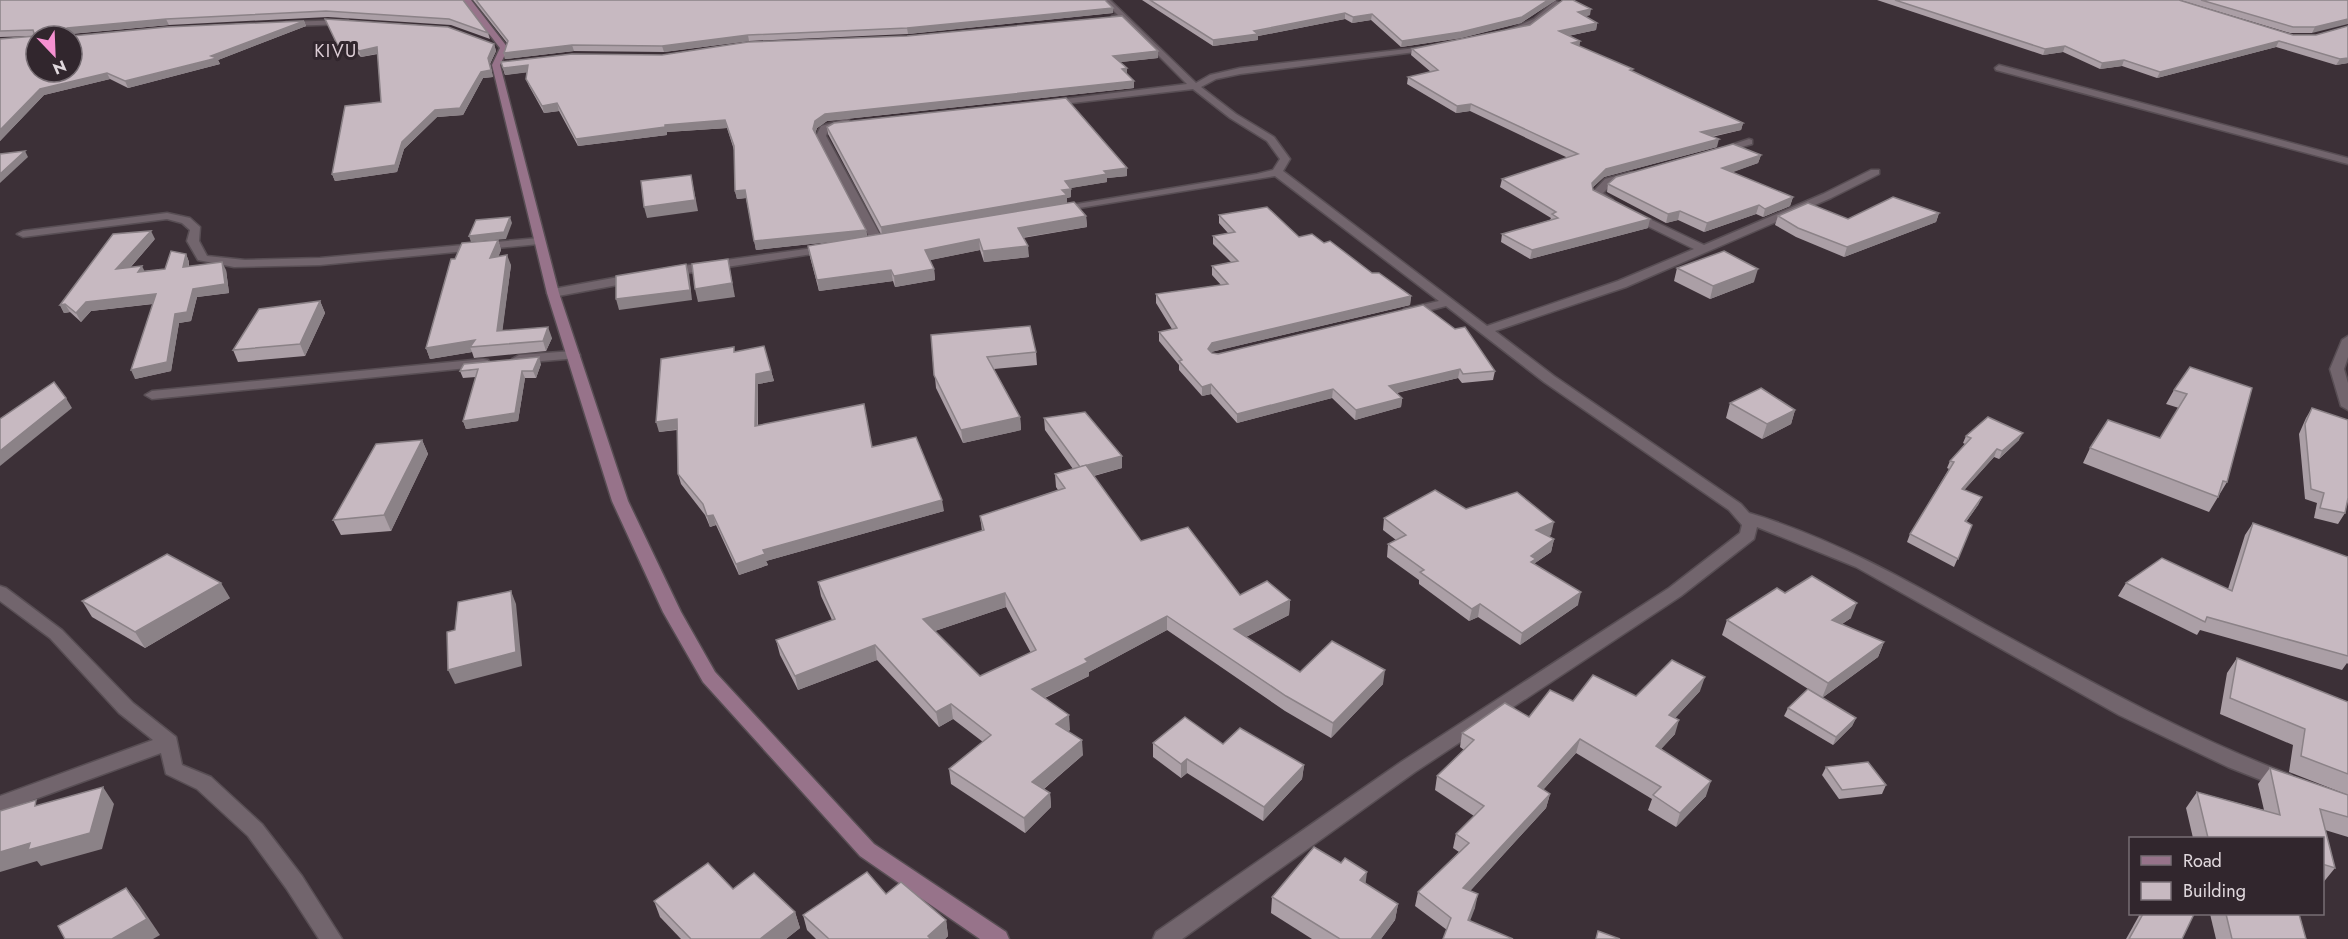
<svg xmlns="http://www.w3.org/2000/svg" width="2348" height="939" viewBox="0 0 2348 939" font-family="Jost,sans-serif">
  <style>
    .lines { fill: none; stroke-linecap: round; stroke-linejoin: round }
    .street-casing { stroke: #584e54; stroke-width: 3 }
    .secondary-casing { stroke: #584e54; stroke-width: 3 }
    .street { fill: #72656d; fill-rule: evenodd }
    .secondary { fill: #97738a; fill-rule: evenodd }
    .wall { fill: #ab9fa6; fill-rule: evenodd }
    .shaded-wall { fill: #8b8287 }
    .building { fill: #c7b9c1; stroke: #8b8287; stroke-width: 1.5; fill-rule: evenodd }
    .labels { text-anchor: middle; stroke-width: 6; stroke-linejoin: round; paint-order: stroke }
    .far-quarter-label { font-size: 18px; letter-spacing: 1.5px; fill: #dccdd5; stroke: #31262d }
  </style>
  <rect width="100%" height="100%" fill="#3c3037"/>
  <g class="lines">
    <!-- street casing -->
    <g class="street-casing">
      <g id="street">
        <path d="M 1102,0 L 1110,0 L 1196,83 L 1210,75 L 1240,68 L 1434,46 L 1434,50 L 1431,50 L 1240,74 L 1216,79 L 1201,87 L 1236,114 L 1274,137 L 1290,159 L 1283,171 L 1487,326 L 1618,281 L 1694,249 L 1629,217 L 1629,213 L 1637,213 L 1704,245 L 1823,194 L 1871,170 L 1879,170 L 1879,174 L 1831,198 L 1626,287 L 1495,331 L 1554,376 L 1741,504 L 1749,513 C 1833,538 1910,582 1986,625 C 2086,679 2185,735 2291,775 L 2294,781 L 2291,787 L 2284,789 L 2228,767 L 2119,715 L 1856,567 L 1757,527 L 1754,539 L 1681,596 L 1415,772 L 1182,939 L 1153,939 L 1156,932 L 1401,762 L 1669,588 L 1740,533 L 1742,525 L 1729,510 L 1544,382 L 1446,306 L 1408,316 L 1404,315 L 1404,309 L 1439,301 L 1275,176 L 1055,212 L 1055,208 L 1059,207 L 1257,174 L 1273,170 L 1280,159 L 1267,141 L 1230,118 L 1193,89 L 1046,106 L 1046,102 L 1049,101 L 1187,84 L 1123,20 L 1112,20 L 1112,16 L 1118,15 Z"/>
        <path d="M 1555,1 L 1562,3 L 1540,23 L 1510,33 L 1506,31 L 1534,19 Z"/>
        <path d="M 345,20 L 348,20 L 348,24 L 286,26 L 282,24 L 286,22 Z"/>
        <path d="M 1999,65 L 2348,158 L 2348,164 L 1996,70 L 1995,68 Z"/>
        <path d="M 846,119 L 849,120 L 849,124 L 828,130 L 826,136 L 884,242 L 882,244 L 878,245 L 872,242 L 816,136 L 821,126 Z"/>
        <path d="M 1749,139 L 1752,140 L 1752,144 L 1718,154 L 1713,151 Z"/>
        <path d="M 1631,172 L 1635,173 L 1635,177 L 1613,183 L 1603,193 L 1613,200 L 1613,204 L 1605,204 L 1591,194 L 1605,179 Z"/>
        <path d="M 167,213 L 190,218 L 200,227 L 199,241 L 207,256 L 245,260 L 320,258 L 539,238 L 545,241 L 539,244 L 320,265 L 234,267 L 198,260 L 187,241 L 190,230 L 182,223 L 167,219 L 23,237 L 17,234 L 23,231 Z"/>
        <path d="M 828,246 L 834,249 L 832,251 L 668,276 L 662,272 L 668,268 Z"/>
        <path d="M 635,274 L 639,275 L 639,281 L 553,297 L 547,293 L 553,289 Z"/>
        <path d="M 2348,336 L 2348,357 L 2344,369 L 2348,383 L 2348,410 L 2341,406 L 2330,369 L 2342,340 Z"/>
        <path d="M 573,351 L 578,352 L 580,355 L 578,358 L 519,363 L 512,359 L 519,355 Z"/>
        <path d="M 483,359 L 488,360 L 490,363 L 488,366 L 152,399 L 145,395 L 152,391 Z"/>
        <path d="M 0,586 L 6,588 L 62,630 L 133,703 L 176,737 L 182,765 L 211,777 L 262,824 L 302,876 L 342,939 L 319,939 L 286,888 L 248,836 L 197,789 L 166,774 L 161,753 L 0,812 L 0,796 L 153,740 L 119,713 L 50,638 L 0,601 Z"/>
      </g>
    </g>
    <!-- secondary casing -->
    <g class="secondary-casing">
      <path id="secondary" d="M 463,0 L 471,0 L 508,48 L 500,65 L 559,293 L 628,501 L 681,612 L 715,672 L 874,844 L 1006,932 L 1009,939 L 980,939 L 860,856 L 703,682 L 663,612 L 612,501 L 547,293 L 492,65 L 500,48 Z"/>
    </g>
    <!-- street -->
    <use href="#street" class="street"/>
    <!-- secondary -->
    <use href="#secondary" class="secondary"/>
  </g>
  <!-- wall -->
  <g class="wall">
    <path d="M 0,0 L 463,0 L 488,33 L 490,39 L 451,25 L 328,17 L 169,25 L 70,34 L 69,36 L 36,36 L 36,72 L 72,72 L 72,36 L 167,27 L 304,21 L 306,26 L 218,60 L 220,64 L 128,88 L 110,79 L 44,95 L 0,141 L 0,39 L 35,36 L 0,37 Z"/>
    <path d="M 473,0 L 1105,0 L 1113,13 L 908,34 L 749,41 L 664,52 L 574,51 L 505,59 L 504,53 L 507,43 Z"/>
    <path d="M 1142,0 L 1556,0 L 1521,23 L 1461,38 L 1401,47 L 1371,20 L 1352,23 L 1345,19 L 1258,36 L 1258,40 L 1213,46 Z"/>
    <path d="M 1877,0 L 2179,0 L 2293,35 L 2348,63 L 2336,65 L 2276,47 L 2157,78 L 2122,66 L 2100,69 L 2063,52 L 2043,55 Z"/>
    <path d="M 2180,0 L 2348,0 L 2312,33 L 2290,33 Z"/>
    <path d="M 1590,15 L 1585,17 L 1597,23 L 1596,30 L 1568,36 L 1580,41 L 1579,46 L 1743,123 L 1741,130 L 1712,137 L 1717,147 L 1604,177 L 1592,188 L 1593,190 L 1648,228 L 1530,259 L 1501,242 L 1502,234 L 1550,220 L 1551,218 L 1500,187 L 1502,179 L 1568,158 L 1470,111 L 1456,113 L 1407,84 L 1408,77 L 1431,72 L 1411,55 L 1412,49 Z"/>
    <path d="M 325,19 L 494,44 L 496,51 L 490,64 L 493,77 L 483,78 L 463,115 L 437,117 L 404,149 L 397,172 L 335,181 L 332,174 L 381,102 L 378,54 L 361,57 L 354,50 L 341,52 Z"/>
    <path d="M 1158,58 L 1120,62 L 1134,88 L 827,121 L 817,128 L 815,134 L 866,230 L 867,236 L 881,234 L 828,134 L 827,127 L 1127,176 L 1107,178 L 1107,182 L 1070,188 L 1071,197 L 1067,198 L 1067,203 L 1086,216 L 1087,227 L 1023,238 L 1029,257 L 984,262 L 980,250 L 930,260 L 934,269 L 935,280 L 895,287 L 893,281 L 819,291 L 810,257 L 808,246 L 838,241 L 756,250 L 746,198 L 737,199 L 735,191 L 734,150 L 727,128 L 667,132 L 667,135 L 578,146 L 559,111 L 544,113 L 529,86 L 526,79 L 527,72 L 505,75 L 501,62 Z"/>
    <path d="M 1761,155 L 1758,163 L 1732,172 L 1793,197 L 1790,206 L 1763,217 L 1756,214 L 1704,232 L 1678,220 L 1666,223 L 1607,192 L 1608,184 Z"/>
    <path d="M 1939,213 L 1936,222 L 1844,257 L 1796,237 L 1775,225 L 1778,216 L 1848,219 Z"/>
    <path d="M 1219,215 L 1324,243 L 1372,273 L 1411,296 L 1410,305 L 1211,352 L 1212,353 L 1495,371 L 1493,380 L 1462,383 L 1458,378 L 1397,393 L 1402,398 L 1401,407 L 1355,420 L 1332,398 L 1237,423 L 1211,394 L 1202,396 L 1179,370 L 1179,365 L 1159,341 L 1159,332 L 1172,329 L 1156,303 L 1156,294 L 1221,285 L 1212,275 L 1212,266 L 1231,262 L 1213,244 L 1213,236 L 1228,233 L 1219,223 Z"/>
    <path d="M 155,239 L 130,268 L 144,271 L 165,269 L 186,254 L 189,262 L 189,266 L 226,270 L 229,293 L 197,297 L 191,321 L 179,323 L 171,371 L 135,379 L 153,304 L 91,311 L 81,322 L 70,312 L 64,313 L 60,305 Z"/>
    <path d="M 498,240 L 501,250 L 498,257 L 511,265 L 502,331 L 552,338 L 546,351 L 474,358 L 472,352 L 430,359 L 426,348 L 455,259 Z"/>
    <path d="M 1677,268 L 1754,282 L 1710,299 L 1674,281 Z"/>
    <path d="M 320,301 L 325,313 L 305,356 L 238,362 L 233,350 Z"/>
    <path d="M 931,335 L 1036,352 L 1037,365 L 994,369 L 1020,417 L 1021,430 L 963,443 L 936,388 Z"/>
    <path d="M 735,351 L 771,371 L 774,381 L 758,384 L 758,426 L 872,447 L 944,511 L 766,561 L 768,565 L 739,575 L 716,525 L 710,527 L 705,515 L 681,484 L 678,474 L 677,430 L 659,432 Z"/>
    <path d="M 541,364 L 536,378 L 525,378 L 518,421 L 466,429 L 463,421 L 476,377 L 463,378 L 460,371 Z"/>
    <path d="M 2190,367 L 2227,482 L 2209,512 L 2083,463 L 2090,448 L 2160,438 L 2179,408 L 2166,404 L 2174,390 Z"/>
    <path d="M 1730,403 L 1795,410 L 1791,424 L 1762,439 L 1726,418 Z"/>
    <path d="M 2312,408 L 2345,513 L 2338,524 L 2314,518 L 2317,503 L 2305,499 L 2299,434 L 2306,418 Z"/>
    <path d="M 1044,418 L 1122,468 L 1094,476 L 1141,541 L 1240,595 L 1290,600 L 1289,615 L 1246,637 L 1300,672 L 1383,684 L 1331,738 L 1285,711 L 1167,630 L 1089,672 L 1089,676 L 1045,698 L 1070,730 L 1068,731 L 1083,755 L 1044,789 L 1050,793 L 1051,807 L 1025,833 L 951,784 L 949,769 L 983,742 L 953,719 L 939,727 L 877,660 L 798,690 L 780,655 L 776,640 L 832,620 L 821,596 L 818,582 L 982,531 L 980,516 L 1058,490 L 1056,487 L 1055,474 L 1073,469 L 1045,430 ZM 1006,607 L 1031,653 L 980,676 L 935,631 Z"/>
    <path d="M 1966,436 L 2019,440 L 1999,459 L 1994,457 L 1964,490 L 1982,497 L 1978,505 L 1966,522 L 1972,525 L 1954,567 L 1907,542 L 1910,534 L 1949,469 L 1947,468 L 1950,461 L 1965,444 L 1963,443 Z"/>
    <path d="M 422,440 L 428,454 L 391,531 L 341,535 L 333,520 Z"/>
    <path d="M 1466,509 L 1551,535 L 1548,536 L 1554,539 L 1551,552 L 1535,563 L 1535,565 L 1578,605 L 1520,645 L 1478,617 L 1469,621 L 1419,584 L 1419,580 L 1387,557 L 1388,544 L 1396,540 L 1383,530 L 1384,518 Z"/>
    <path d="M 2253,523 L 2348,557 L 2348,664 L 2347,663 L 2342,670 L 2200,630 L 2197,635 L 2118,596 L 2126,583 L 2228,589 L 2245,535 Z"/>
    <path d="M 1785,593 L 1851,618 L 1842,624 L 1884,642 L 1878,657 L 1822,698 L 1856,718 L 1852,726 L 1833,745 L 1784,716 L 1788,708 L 1813,692 L 1722,635 L 1727,620 Z"/>
    <path d="M 230,598 L 145,648 L 92,617 L 82,601 Z"/>
    <path d="M 2237,658 L 2348,702 L 2348,795 L 2289,772 L 2293,745 L 2220,714 L 2227,673 Z"/>
    <path d="M 1700,691 L 1675,718 L 1675,734 L 1661,749 L 1706,796 L 1676,827 L 1648,810 L 1652,799 L 1576,753 L 1543,790 L 1550,794 L 1546,808 L 1470,891 L 1475,908 L 1447,930 L 1415,906 L 1418,892 L 1459,852 L 1453,848 L 1456,834 L 1474,816 L 1435,790 L 1437,776 L 1464,750 L 1460,747 L 1462,733 L 1529,717 L 1573,701 Z"/>
    <path d="M 1153,743 L 1304,765 L 1302,779 L 1263,821 L 1187,773 L 1181,778 L 1153,757 Z"/>
    <path d="M 1826,767 L 1886,785 L 1882,794 L 1839,799 L 1822,775 Z"/>
    <path d="M 2270,768 L 2348,795 L 2348,837 L 2325,830 L 2335,868 L 2322,884 L 2322,838 L 2193,838 L 2186,808 L 2197,792 L 2264,810 L 2258,784 Z"/>
    <path d="M 1366,884 L 1398,904 L 1395,920 L 1381,939 L 1312,939 L 1271,913 L 1272,897 Z"/>
    <path d="M 733,889 L 795,912 L 800,928 L 786,939 L 681,939 L 660,917 L 654,901 Z"/>
    <path d="M 886,894 L 946,920 L 948,936 L 945,939 L 816,939 L 807,930 L 803,915 Z"/>
    <path d="M 2140,914 L 2194,914 L 2182,939 L 2126,939 Z"/>
    <path d="M 2210,914 L 2299,914 L 2306,939 L 2216,939 Z"/>
  </g>
  <!-- shaded-wall -->
  <g class="shaded-wall">
    <path d="M 1548,0 L 1556,0 L 1521,23 L 1461,38 L 1401,47 L 1402,41 Z"/>
    <path d="M 1113,8 L 1113,13 L 908,34 L 907,28 Z"/>
    <path d="M 1591,9 L 1590,15 L 1577,19 L 1578,12 Z"/>
    <path d="M 1345,13 L 1345,19 L 1258,36 L 1258,40 L 1213,46 L 1213,40 Z"/>
    <path d="M 1372,14 L 1371,20 L 1352,23 L 1353,17 Z"/>
    <path d="M 166,19 L 169,25 L 70,34 L 69,36 L 65,31 L 67,28 Z"/>
    <path d="M 2348,19 L 2348,24 L 2312,33 L 2315,27 Z"/>
    <path d="M 304,21 L 306,26 L 218,60 L 220,64 L 128,88 L 125,81 L 211,56 Z"/>
    <path d="M 1597,23 L 1596,30 L 1558,38 L 1559,31 Z"/>
    <path d="M 748,35 L 749,41 L 664,52 L 662,46 Z"/>
    <path d="M 1580,41 L 1579,48 L 1572,43 Z"/>
    <path d="M 2279,41 L 2276,47 L 2157,78 L 2160,72 Z"/>
    <path d="M 352,44 L 354,50 L 341,52 L 338,46 Z"/>
    <path d="M 494,44 L 496,51 L 490,64 L 493,77 L 483,78 L 463,115 L 437,117 L 404,149 L 397,172 L 335,181 L 332,174 L 402,142 L 488,58 Z"/>
    <path d="M 572,45 L 574,51 L 505,59 L 504,53 Z"/>
    <path d="M 2065,46 L 2063,52 L 2043,55 L 2045,49 Z"/>
    <path d="M 377,47 L 380,53 L 361,57 L 359,51 Z"/>
    <path d="M 1158,51 L 1158,58 L 1113,63 L 1113,56 Z"/>
    <path d="M 2348,58 L 2348,63 L 2336,65 L 2340,59 Z"/>
    <path d="M 2124,60 L 2122,66 L 2100,69 L 2102,63 Z"/>
    <path d="M 528,65 L 530,72 L 505,75 L 503,68 Z"/>
    <path d="M 1127,68 L 1127,75 L 1122,69 Z"/>
    <path d="M 107,73 L 110,79 L 44,95 L 0,141 L 0,130 L 40,89 Z"/>
    <path d="M 1134,81 L 1134,88 L 827,121 L 817,128 L 814,137 L 813,129 L 815,121 L 825,114 Z"/>
    <path d="M 557,103 L 559,111 L 544,113 L 542,106 Z"/>
    <path d="M 1471,104 L 1470,111 L 1456,113 L 1457,106 Z"/>
    <path d="M 725,120 L 727,128 L 667,132 L 667,135 L 578,146 L 576,139 L 665,125 Z"/>
    <path d="M 1743,123 L 1741,130 L 1699,139 L 1701,132 Z"/>
    <path d="M 1719,139 L 1717,147 L 1604,177 L 1590,190 L 1592,183 L 1606,169 Z"/>
    <path d="M 25,151 L 28,157 L 0,183 L 0,174 Z"/>
    <path d="M 1761,155 L 1758,163 L 1720,177 L 1722,168 Z"/>
    <path d="M 1127,168 L 1127,176 L 1107,178 L 1107,182 L 1065,189 L 1065,181 L 1104,171 Z"/>
    <path d="M 691,175 L 698,211 L 647,218 L 644,207 Z"/>
    <path d="M 1071,189 L 1071,197 L 1067,198 L 1067,203 L 882,236 L 881,227 Z"/>
    <path d="M 745,190 L 746,198 L 737,199 L 735,191 Z"/>
    <path d="M 1793,197 L 1790,206 L 1763,217 L 1765,209 Z"/>
    <path d="M 1759,205 L 1756,214 L 1704,232 L 1707,223 Z"/>
    <path d="M 1680,211 L 1678,220 L 1666,223 L 1668,214 Z"/>
    <path d="M 1939,213 L 1936,222 L 1844,257 L 1847,247 Z"/>
    <path d="M 1086,216 L 1087,227 L 1019,238 L 1018,228 Z"/>
    <path d="M 510,217 L 512,223 L 506,239 L 471,242 L 469,236 Z"/>
    <path d="M 1650,219 L 1648,228 L 1530,259 L 1532,250 Z"/>
    <path d="M 866,230 L 867,238 L 756,250 L 754,241 Z"/>
    <path d="M 151,231 L 155,239 L 121,278 L 116,269 Z"/>
    <path d="M 979,239 L 980,250 L 926,261 L 925,250 Z"/>
    <path d="M 498,240 L 501,250 L 494,268 L 490,258 Z"/>
    <path d="M 1028,246 L 1029,257 L 984,262 L 983,251 Z"/>
    <path d="M 186,254 L 189,262 L 187,275 L 183,267 Z"/>
    <path d="M 507,255 L 511,265 L 501,342 L 497,331 Z"/>
    <path d="M 728,259 L 735,297 L 698,302 L 695,289 Z"/>
    <path d="M 222,262 L 226,270 L 229,293 L 197,297 L 191,321 L 179,323 L 171,371 L 135,379 L 131,370 L 175,314 L 193,289 Z"/>
    <path d="M 686,264 L 689,274 L 692,300 L 619,310 L 616,299 Z"/>
    <path d="M 142,266 L 146,274 L 138,272 Z"/>
    <path d="M 934,269 L 935,280 L 895,287 L 894,276 Z"/>
    <path d="M 1758,269 L 1754,282 L 1710,299 L 1713,286 Z"/>
    <path d="M 891,270 L 893,281 L 819,291 L 817,280 Z"/>
    <path d="M 156,294 L 160,303 L 91,311 L 81,322 L 76,313 L 86,302 Z"/>
    <path d="M 1411,296 L 1410,305 L 1211,352 L 1208,358 L 1208,349 L 1212,343 Z"/>
    <path d="M 320,301 L 325,313 L 305,356 L 300,344 Z"/>
    <path d="M 65,304 L 70,312 L 64,313 L 60,305 Z"/>
    <path d="M 548,327 L 552,338 L 546,351 L 543,341 Z"/>
    <path d="M 475,340 L 470,347 L 472,352 L 430,359 L 426,348 Z"/>
    <path d="M 539,357 L 541,364 L 536,378 L 533,371 Z"/>
    <path d="M 1460,369 L 1458,378 L 1387,395 L 1389,386 Z"/>
    <path d="M 522,371 L 525,378 L 518,421 L 466,429 L 463,421 Z"/>
    <path d="M 771,371 L 774,381 L 758,384 L 757,437 L 755,426 L 756,374 Z"/>
    <path d="M 1211,384 L 1211,394 L 1202,396 L 1202,387 Z"/>
    <path d="M 1333,389 L 1332,398 L 1237,423 L 1237,414 Z"/>
    <path d="M 66,398 L 72,408 L 0,466 L 0,451 Z"/>
    <path d="M 1402,398 L 1401,407 L 1355,420 L 1356,410 Z"/>
    <path d="M 1795,410 L 1791,424 L 1762,439 L 1767,424 Z"/>
    <path d="M 1020,417 L 1021,430 L 963,443 L 961,430 Z"/>
    <path d="M 677,419 L 679,429 L 659,432 L 656,422 Z"/>
    <path d="M 2023,433 L 2019,440 L 1999,459 L 2002,451 Z"/>
    <path d="M 422,440 L 428,454 L 391,531 L 384,515 Z"/>
    <path d="M 1997,449 L 1994,457 L 1958,497 L 1962,489 Z"/>
    <path d="M 1122,456 L 1122,468 L 1081,479 L 1081,467 Z"/>
    <path d="M 1982,497 L 1978,505 L 1961,529 L 1965,521 Z"/>
    <path d="M 942,500 L 944,511 L 766,561 L 768,565 L 739,575 L 736,564 L 763,550 Z"/>
    <path d="M 713,515 L 716,525 L 710,527 L 707,516 Z"/>
    <path d="M 1554,522 L 1551,535 L 1534,542 L 1536,530 Z"/>
    <path d="M 1554,539 L 1551,552 L 1535,563 L 1533,572 L 1531,556 Z"/>
    <path d="M 221,583 L 230,598 L 145,648 L 135,632 Z"/>
    <path d="M 511,591 L 516,604 L 522,666 L 455,684 L 448,670 Z"/>
    <path d="M 1581,592 L 1578,605 L 1520,645 L 1522,633 Z"/>
    <path d="M 1005,593 L 1006,607 L 926,634 L 923,619 Z"/>
    <path d="M 1290,600 L 1289,615 L 1234,643 L 1234,629 Z"/>
    <path d="M 1857,603 L 1851,618 L 1826,635 L 1832,620 Z"/>
    <path d="M 1480,604 L 1478,617 L 1469,621 L 1472,609 Z"/>
    <path d="M 1167,616 L 1167,630 L 1089,672 L 1089,676 L 1033,703 L 1032,689 L 1085,659 Z"/>
    <path d="M 1884,642 L 1878,657 L 1822,698 L 1828,683 Z"/>
    <path d="M 875,645 L 877,660 L 798,690 L 795,676 Z"/>
    <path d="M 1385,670 L 1383,684 L 1331,738 L 1333,723 Z"/>
    <path d="M 1705,677 L 1700,691 L 1665,729 L 1669,715 Z"/>
    <path d="M 951,704 L 953,719 L 939,727 L 936,712 Z"/>
    <path d="M 1069,715 L 1070,730 L 1057,739 L 1056,724 Z"/>
    <path d="M 1856,718 L 1852,726 L 1833,745 L 1836,737 Z"/>
    <path d="M 1679,720 L 1675,734 L 1651,760 L 1656,746 Z"/>
    <path d="M 1580,739 L 1576,753 L 1534,800 L 1538,786 Z"/>
    <path d="M 1082,740 L 1083,755 L 1034,797 L 1032,782 Z"/>
    <path d="M 1187,759 L 1187,773 L 1181,778 L 1181,764 Z"/>
    <path d="M 1304,765 L 1302,779 L 1263,821 L 1264,807 Z"/>
    <path d="M 1711,781 L 1706,796 L 1676,827 L 1680,813 Z"/>
    <path d="M 103,787 L 114,804 L 102,849 L 41,866 L 37,861 L 0,872 L 0,852 Z"/>
    <path d="M 1050,793 L 1051,807 L 1025,833 L 1024,818 Z"/>
    <path d="M 1550,794 L 1546,808 L 1460,902 L 1463,888 Z"/>
    <path d="M 1367,872 L 1365,888 L 1360,880 Z"/>
    <path d="M 126,888 L 139,904 L 160,935 L 153,939 L 112,939 Z"/>
    <path d="M 1478,894 L 1475,908 L 1465,934 L 1468,920 Z"/>
    <path d="M 1398,904 L 1395,920 L 1381,939 L 1371,939 Z"/>
    <path d="M 795,912 L 800,928 L 786,939 L 760,939 Z"/>
    <path d="M 946,920 L 948,936 L 945,939 L 928,939 L 928,936 Z"/>
  </g>
  <!-- building -->
  <g class="building">
    <path d="M 0,0 L 463,0 L 488,33 L 449,19 L 326,11 L 166,19 L 67,28 L 65,31 L 69,36 L 36,36 L 36,72 L 72,72 L 72,36 L 167,27 L 304,21 L 211,56 L 217,58 L 125,81 L 107,73 L 40,89 L 0,130 L 0,39 L 35,36 L 33,30 L 0,31 Z"/>
    <path d="M 476,0 L 1105,0 L 1113,8 L 907,28 L 748,35 L 662,46 L 572,45 L 504,53 L 508,41 Z"/>
    <path d="M 1150,0 L 1548,0 L 1522,17 L 1461,32 L 1402,41 L 1372,14 L 1353,17 L 1345,13 L 1254,31 L 1258,34 L 1213,40 Z"/>
    <path d="M 1563,0 L 1573,0 L 1591,9 L 1578,12 L 1597,23 L 1559,31 L 1580,41 L 1572,43 L 1633,69 L 1630,70 L 1743,123 L 1701,132 L 1719,139 L 1606,169 L 1592,183 L 1593,190 L 1650,219 L 1532,250 L 1502,234 L 1558,218 L 1552,214 L 1556,212 L 1502,179 L 1578,154 L 1471,104 L 1457,106 L 1408,77 L 1438,70 L 1412,49 L 1530,25 Z"/>
    <path d="M 1895,0 L 2179,0 L 2293,35 L 2316,35 L 2348,26 L 2348,58 L 2340,59 L 2279,41 L 2160,72 L 2124,60 L 2102,63 L 2065,46 L 2045,49 Z"/>
    <path d="M 2201,0 L 2348,0 L 2348,19 L 2315,27 L 2293,27 Z"/>
    <path d="M 1122,16 L 1158,51 L 1113,56 L 1127,68 L 1122,69 L 1134,81 L 825,114 L 815,121 L 813,129 L 866,230 L 754,241 L 745,190 L 735,191 L 734,146 L 725,120 L 665,125 L 665,127 L 576,139 L 557,103 L 542,106 L 526,79 L 528,65 L 503,68 L 501,62 L 572,54 L 662,55 L 748,42 L 907,36 Z"/>
    <path d="M 325,19 L 448,27 L 494,44 L 488,58 L 491,70 L 481,72 L 460,108 L 435,110 L 402,142 L 395,165 L 332,174 L 345,106 L 381,102 L 377,47 L 359,51 L 352,44 L 338,46 Z"/>
    <path d="M 1066,98 L 1127,168 L 1104,171 L 1107,174 L 1065,181 L 1071,189 L 1062,190 L 1067,195 L 881,227 L 827,127 L 834,123 Z"/>
    <path d="M 1733,144 L 1761,155 L 1722,168 L 1793,197 L 1765,209 L 1759,205 L 1707,223 L 1680,211 L 1668,214 L 1608,184 L 1616,177 Z"/>
    <path d="M 25,151 L 0,174 L 0,154 Z"/>
    <path d="M 691,175 L 695,200 L 644,207 L 641,181 Z"/>
    <path d="M 1893,197 L 1939,213 L 1847,247 L 1798,228 L 1778,216 L 1808,203 L 1848,219 Z"/>
    <path d="M 1074,202 L 1086,216 L 1018,228 L 1028,246 L 983,251 L 979,239 L 925,250 L 934,269 L 894,276 L 891,270 L 817,280 L 808,246 Z"/>
    <path d="M 1267,207 L 1299,237 L 1312,234 L 1324,243 L 1330,241 L 1372,273 L 1379,273 L 1411,296 L 1212,343 L 1208,349 L 1212,353 L 1218,354 L 1423,305 L 1455,329 L 1465,327 L 1495,371 L 1463,374 L 1460,369 L 1389,386 L 1402,398 L 1356,410 L 1333,389 L 1237,414 L 1211,384 L 1202,387 L 1179,361 L 1182,360 L 1159,332 L 1177,328 L 1156,294 L 1228,284 L 1212,266 L 1238,261 L 1213,236 L 1235,232 L 1219,215 Z"/>
    <path d="M 510,217 L 504,232 L 469,236 L 476,220 Z"/>
    <path d="M 151,231 L 116,269 L 142,266 L 138,272 L 165,269 L 171,251 L 186,254 L 183,267 L 222,262 L 225,284 L 193,289 L 187,312 L 175,314 L 167,362 L 131,370 L 156,294 L 86,302 L 76,313 L 65,304 L 60,305 L 113,234 Z"/>
    <path d="M 498,240 L 490,258 L 507,255 L 497,331 L 548,327 L 543,341 L 470,347 L 475,340 L 426,348 L 451,259 L 455,259 L 462,243 Z"/>
    <path d="M 1724,251 L 1758,269 L 1713,286 L 1677,268 Z"/>
    <path d="M 728,259 L 732,283 L 695,289 L 692,264 Z"/>
    <path d="M 686,264 L 690,290 L 616,299 L 616,276 Z"/>
    <path d="M 320,301 L 300,344 L 233,350 L 259,309 Z"/>
    <path d="M 1030,326 L 1036,352 L 987,357 L 1020,417 L 961,430 L 934,375 L 931,335 Z"/>
    <path d="M 764,346 L 771,371 L 756,374 L 755,426 L 864,404 L 872,447 L 916,437 L 942,500 L 763,550 L 765,554 L 736,564 L 713,515 L 707,516 L 703,504 L 678,474 L 677,419 L 656,422 L 661,359 L 734,347 L 734,352 Z"/>
    <path d="M 539,357 L 533,371 L 522,371 L 515,413 L 463,421 L 478,369 L 460,371 L 464,364 Z"/>
    <path d="M 2190,367 L 2252,388 L 2227,482 L 2223,481 L 2218,497 L 2090,448 L 2108,420 L 2160,438 L 2187,394 L 2174,390 Z"/>
    <path d="M 54,382 L 66,398 L 0,451 L 0,419 Z"/>
    <path d="M 1761,388 L 1795,410 L 1767,424 L 1730,403 Z"/>
    <path d="M 2312,408 L 2348,420 L 2348,498 L 2345,513 L 2320,508 L 2324,493 L 2311,489 L 2305,424 Z"/>
    <path d="M 1085,412 L 1122,456 L 1080,467 L 1044,418 Z"/>
    <path d="M 1988,417 L 2023,433 L 2002,451 L 1997,449 L 1962,489 L 1982,497 L 1965,521 L 1972,525 L 1958,559 L 1910,534 L 1954,462 L 1950,461 L 1971,438 L 1966,436 Z"/>
    <path d="M 422,440 L 384,515 L 333,520 L 376,444 Z"/>
    <path d="M 1086,465 L 1141,541 L 1188,527 L 1240,595 L 1267,581 L 1290,600 L 1234,629 L 1300,672 L 1332,641 L 1385,670 L 1333,723 L 1286,696 L 1167,616 L 1085,659 L 1088,662 L 1032,689 L 1069,715 L 1056,724 L 1082,740 L 1032,782 L 1050,793 L 1024,818 L 949,769 L 991,735 L 951,704 L 936,712 L 875,645 L 795,676 L 776,640 L 835,619 L 818,582 L 984,530 L 980,516 L 1065,488 L 1055,474 ZM 1005,593 L 1036,650 L 980,676 L 923,619 Z"/>
    <path d="M 1435,490 L 1466,509 L 1517,492 L 1554,522 L 1536,530 L 1554,539 L 1531,556 L 1536,559 L 1531,562 L 1581,592 L 1522,633 L 1480,604 L 1472,609 L 1420,572 L 1424,570 L 1388,544 L 1406,535 L 1384,518 Z"/>
    <path d="M 2253,523 L 2348,557 L 2348,656 L 2207,617 L 2205,622 L 2126,583 L 2162,558 L 2232,591 Z"/>
    <path d="M 167,554 L 221,583 L 135,632 L 82,601 Z"/>
    <path d="M 1812,576 L 1857,603 L 1832,620 L 1884,642 L 1828,683 L 1727,620 L 1777,588 L 1785,593 Z"/>
    <path d="M 511,591 L 516,652 L 448,670 L 447,632 L 455,630 L 458,602 Z"/>
    <path d="M 2237,658 L 2348,702 L 2348,774 L 2301,756 L 2305,729 L 2230,698 Z"/>
    <path d="M 1672,660 L 1705,677 L 1669,715 L 1679,720 L 1656,746 L 1711,781 L 1680,813 L 1653,795 L 1661,787 L 1580,739 L 1538,786 L 1550,794 L 1463,888 L 1478,894 L 1468,920 L 1513,939 L 1443,939 L 1451,918 L 1418,892 L 1469,843 L 1456,834 L 1484,806 L 1437,776 L 1474,740 L 1462,733 L 1505,703 L 1529,717 L 1550,690 L 1573,701 L 1593,675 L 1636,696 Z"/>
    <path d="M 1808,689 L 1856,718 L 1836,737 L 1788,708 Z"/>
    <path d="M 1185,717 L 1223,744 L 1240,728 L 1304,765 L 1264,807 L 1187,759 L 1181,764 L 1153,743 Z"/>
    <path d="M 1868,762 L 1886,785 L 1842,790 L 1826,767 Z"/>
    <path d="M 2270,768 L 2348,795 L 2348,817 L 2320,809 L 2335,868 L 2322,864 L 2322,838 L 2208,838 L 2197,792 L 2280,815 Z"/>
    <path d="M 103,787 L 90,833 L 28,850 L 30,843 L 0,852 L 0,811 L 36,800 L 35,806 Z"/>
    <path d="M 1314,847 L 1341,863 L 1345,858 L 1367,872 L 1360,880 L 1398,904 L 1371,939 L 1340,939 L 1272,897 Z"/>
    <path d="M 708,863 L 733,889 L 754,873 L 795,912 L 760,939 L 691,939 L 654,901 Z"/>
    <path d="M 867,872 L 886,894 L 901,882 L 946,920 L 928,936 L 931,939 L 829,939 L 803,915 Z"/>
    <path d="M 126,888 L 147,919 L 112,939 L 65,939 L 58,926 Z"/>
    <path d="M 2143,914 L 2194,914 L 2182,939 L 2129,939 Z"/>
    <path d="M 2226,914 L 2299,914 L 2306,939 L 2232,939 Z"/>
    <path d="M 1598,931 L 1620,939 L 1596,939 Z"/>
  </g>
  <g class="labels">
    <!-- far-quarter labels -->
    <g class="far-quarter-label">
      <text x="336" y="57">KIVU</text>
    </g>
  </g>
  <!-- legend -->
  <rect x="2129" y="837" width="195" height="78" fill="#31262d" stroke="#776e74" stroke-width="1.5"/>
  <rect x="2141" y="856" width="30" height="9" fill="#97738a" stroke="#776e74" stroke-width="1.5"/>
  <text x="2183" y="867" font-size="18" fill="#e1d9de">Road</text>
  <rect x="2141" y="882" width="30" height="18" fill="#c7b9c1" stroke="#776e74" stroke-width="1.5"/>
  <text x="2183" y="897" font-size="18" fill="#e1d9de">Building</text>
  <!-- north arrow -->
  <g transform="translate(54 54) rotate(157)"><circle r="28" fill="#31262d" stroke="#776e74" stroke-width="1.5"/>
  <path d="M0-4.5L10 22L0 15L-10 22Z" fill="#f591d1"/>
  <text y="-9" font-size="16" font-weight="bold" text-anchor="middle" fill="#e1d9de">N</text>
  </g>
</svg>
